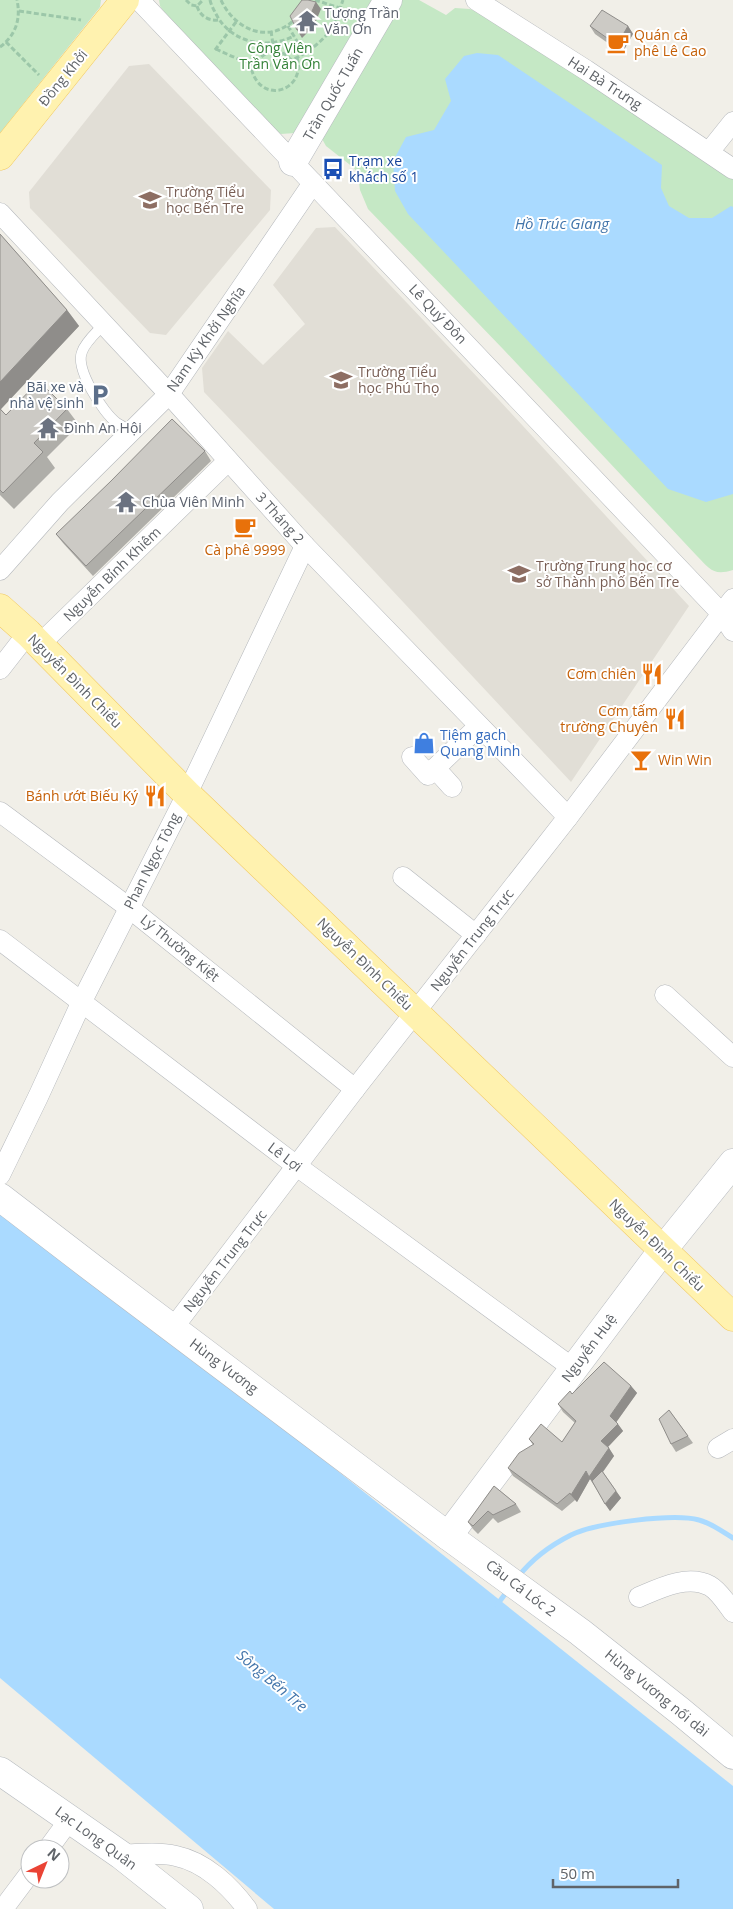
<svg xmlns="http://www.w3.org/2000/svg" width="733" height="1909" viewBox="0 0 733 1909" font-family="'Open Sans',sans-serif">
  <style>
    .education { fill: #e1ded6 }
    .green { fill: #c5e8c5 }
    .water { fill: #aadaff }
    .lines { fill: none; stroke-linecap: round; stroke-linejoin: round }
    .stream { stroke: #aadaff; stroke-width: 5 }
    .lane-casing { stroke: #b5b8bc; stroke-width: 11 }
    .street-casing { stroke: #b5b8bc; stroke-width: 21 }
    .secondary-casing { stroke: #b6babf; stroke-width: 29 }
    .primary-casing { stroke: #f2c960; stroke-width: 29 }
    .path { stroke: #9cc7a9; stroke-width: 3; stroke-dasharray: 5 2.5; stroke-linecap: butt }
    .lane { stroke: #fff; stroke-width: 10 }
    .street { stroke: #fff; stroke-width: 20 }
    .secondary { stroke: #fff; stroke-width: 28 }
    .primary { stroke: #fff2af; stroke-width: 28 }
    .wall { fill: #afaea9 }
    .shaded-wall { fill: #8f8d8a }
    .building { fill: #cccac5; stroke: #8f8d8a }
    .labels { text-anchor: middle; stroke-width: 4; stroke-linejoin: round; paint-order: stroke }
    .worship-label { font-size: 14px; fill: #5b616d; stroke: #fff; text-anchor: start }
    .food-label { font-size: 14px; fill: #c56008; stroke: #fff; text-anchor: end }
    .park-label { font-size: 14px; fill: #348238; stroke: #fff }
    .street-label { font-size: 14px; fill: #5f6368; stroke: #fff }
    .transit-label { font-size: 14px; fill: #164399; stroke: #fff; text-anchor: start }
    .education-label { font-size: 14px; fill: #785e54; stroke: #fff; text-anchor: start }
    .service-label { font-size: 14px; fill: #4e5e75; stroke: #fff; text-anchor: end }
    .shop-label { font-size: 14px; fill: #366cbe; stroke: #fff; text-anchor: start }
    .water-label { font-size: 15px; font-style: italic; fill: #4174aa; stroke: #fff }
  </style>
  <rect width="100%" height="100%" fill="#f1efe8"/>
  <!-- education -->
  <g class="education">
    <path d="M 149,64 L 271,190 L 270,210 L 166,335 L 150,333 L 30,208 L 29,192 L 129,66 Z"/>
    <path d="M 335,227 L 499,400 L 689,606 L 571,782 L 348,543 L 204,392 L 202,368 L 228,331 L 263,365 L 305,324 L 273,285 L 316,228 Z"/>
  </g>
  <!-- green -->
  <g class="green">
    <path d="M 0,0 L 101,0 L 100,7 L 0,133 Z"/>
    <path d="M 159,0 L 379,0 L 295,133 L 281,134 L 266,124 L 169,19 L 160,6 Z"/>
    <path d="M 401,0 L 419,0 L 446,15 L 455,8 L 470,9 L 496,20 L 733,177 L 733,570 C 713,576 710,569 697,556 L 503,349 L 368,209 L 360,190 L 358,174 L 354,168 L 326,146 L 321,137 Z"/>
  </g>
  <!-- water -->
  <g class="water">
    <path d="M 477,53 L 498,55 L 662,165 L 661,188 L 669,206 L 689,218 L 712,218 L 731,206 L 733,207 L 733,494 L 706,502 L 668,489 L 408,214 L 395,191 L 393,161 L 406,137 L 434,130 L 451,101 L 445,79 L 464,56 Z"/>
    <path d="M 0,1202 L 733,1786 L 733,1909 L 274,1909 L 0,1678 Z"/>
  </g>
  <g class="lines">
    <!-- stream -->
    <g class="stream">
      <path d="M 518,1577 C 532,1559 551,1545 571,1535 C 595,1523 674,1513 699,1520 C 711,1523 723,1532 733,1538"/>
      <path d="M 497,1605 L 508,1590"/>
    </g>
    <!-- lane casing -->
    <g class="lane-casing">
      <path id="lane" d="M 104,324 C 97,332 85,342 82,352 C 75,369 103,413 117,423 C 121,426 126,428 131,430"/>
    </g>
    <!-- street casing -->
    <g class="street-casing">
      <g id="street">
        <path d="M 139,0 L 722,614 L 733,631"/>
        <path d="M 476,0 L 586,70 L 733,169"/>
        <path d="M 709,152 L 733,122"/>
        <path d="M 0,213 L 169,394 L 305,546 L 568,817"/>
        <path d="M 0,570 L 60,502 L 169,394 L 313,183"/>
        <path d="M 39,645 L 228,461"/>
        <path d="M 0,669 L 28,633"/>
        <path d="M 412,757 L 428,775 L 479,726"/>
        <path d="M 435,768 L 452,787"/>
        <path d="M 0,812 L 128,907 L 355,1089"/>
        <path d="M 403,877 L 476,935"/>
        <path d="M 0,940 L 298,1167 L 574,1369"/>
        <path d="M 665,995 L 733,1057"/>
        <path d="M 0,1175 L 38,1097 L 82,1001 L 187,794 L 305,546"/>
        <path d="M 173,1328 L 355,1089 L 568,817 L 733,599"/>
        <path d="M 718,1448 L 733,1439"/>
        <path d="M 639,1597 C 660,1588 688,1574 710,1586 C 719,1591 727,1604 733,1612"/>
        <path d="M 48,1849 L 70,1819"/>
        <path d="M 121,1855 C 139,1854 158,1852 176,1856 C 205,1862 230,1886 247,1909"/>
        <path d="M 3,1909 L 30,1873"/>
      </g>
    </g>
    <!-- secondary casing -->
    <g class="secondary-casing">
      <g id="secondary">
        <path d="M 293,162 L 388,0"/>
        <path d="M 0,1197 L 95,1270 L 448,1536 L 580,1632 L 680,1711 L 733,1755"/>
        <path d="M 448,1536 L 662,1251 L 733,1163"/>
        <path d="M 0,1771 L 121,1855 L 189,1909"/>
      </g>
    </g>
    <!-- primary casing -->
    <g class="primary-casing">
      <g id="primary">
        <path d="M 0,156 L 125,0"/>
        <path d="M 0,608 L 28,633 L 187,794 L 733,1317"/>
      </g>
    </g>
    <!-- path -->
    <g class="path">
      <path d="M 186,0 L 191,5 L 197,6 L 203,0"/>
      <path d="M 210,0 C 211,5 214,10 216,14 C 231,43 266,50 294,36"/>
      <path d="M 221,0 C 235,30 269,45 295,19"/>
      <path d="M 315,0 L 340,8"/>
      <path d="M 197,6 C 200,16 208,21 219,20"/>
      <path d="M 19,11 L 81,20"/>
      <path d="M 288,26 L 304,53"/>
      <path d="M 271,31 L 274,51"/>
      <path d="M 6,42 L 39,75"/>
      <path d="M 0,47 C 16,35 21,19 17,0"/>
      <path d="M 216,49 C 231,56 249,65 267,65 C 291,66 321,46 334,25 C 338,18 340,8 343,0"/>
      <path d="M 215,50 L 236,22"/>
      <path d="M 250,62 C 256,108 307,92 297,58"/>
      <path d="M 257,63 C 264,49 281,47 291,60"/>
    </g>
    <!-- lane -->
    <use href="#lane" class="lane"/>
    <!-- street -->
    <use href="#street" class="street"/>
    <!-- secondary -->
    <use href="#secondary" class="secondary"/>
    <!-- primary -->
    <use href="#primary" class="primary"/>
  </g>
  <!-- wall -->
  <g class="wall">
    <path d="M 590,26 L 628,26 L 633,34 L 622,53 L 595,34 Z"/>
    <path d="M 0,234 L 67,310 L 79,326 L 1,409 L 6,415 L 67,409 L 79,425 L 47,457 L 55,468 L 14,509 L 0,495 Z"/>
    <path d="M 205,451 L 211,461 L 93,576 L 63,543 L 56,534 Z"/>
    <path d="M 631,1386 L 637,1393 L 616,1422 L 623,1431 L 608,1447 L 614,1456 L 603,1472 L 621,1498 L 610,1511 L 590,1479 L 577,1502 L 575,1500 L 562,1511 L 513,1476 L 508,1468 L 533,1445 L 529,1439 L 562,1442 L 575,1423 L 563,1412 L 558,1404 L 572,1394 Z"/>
    <path d="M 669,1410 L 693,1443 L 676,1452 L 671,1444 Z"/>
    <path d="M 494,1486 L 516,1504 L 521,1512 L 498,1523 L 493,1518 L 478,1534 L 473,1529 L 468,1522 Z"/>
  </g>
  <!-- shaded-wall -->
  <g class="shaded-wall">
    <path d="M 316,2 L 321,9 L 314,26 L 302,38 L 297,30 Z"/>
    <path d="M 628,26 L 633,34 L 622,53 L 617,45 Z"/>
    <path d="M 67,310 L 79,326 L 0,410 L 0,382 Z"/>
    <path d="M 631,1386 L 637,1393 L 615,1424 L 610,1416 Z"/>
    <path d="M 618,1424 L 623,1431 L 606,1449 L 601,1441 Z"/>
    <path d="M 609,1448 L 614,1456 L 594,1484 L 590,1479 L 577,1502 L 571,1495 L 586,1471 Z"/>
    <path d="M 616,1491 L 621,1498 L 610,1511 L 605,1504 Z"/>
  </g>
  <!-- building -->
  <g class="building">
    <path d="M 302,0 L 308,0 L 316,2 L 309,18 L 297,30 L 290,16 Z"/>
    <path d="M 602,10 L 628,26 L 617,45 L 590,26 Z"/>
    <path d="M 0,234 L 67,310 L 0,382 Z"/>
    <path d="M 39,381 L 67,409 L 34,443 L 43,452 L 3,493 L 0,490 L 0,409 L 6,415 Z"/>
    <path d="M 172,419 L 205,451 L 86,566 L 56,534 L 111,481 Z"/>
    <path d="M 604,1362 L 631,1386 L 610,1416 L 618,1424 L 601,1441 L 609,1448 L 589,1477 L 586,1471 L 571,1495 L 570,1493 L 557,1504 L 508,1468 L 519,1453 L 534,1444 L 529,1439 L 541,1424 L 562,1442 L 576,1421 L 558,1404 L 570,1391 L 572,1394 Z"/>
    <path d="M 669,1410 L 688,1436 L 671,1444 L 659,1419 Z"/>
    <path d="M 602,1471 L 616,1491 L 605,1504 L 592,1481 Z"/>
    <path d="M 494,1486 L 516,1504 L 493,1515 L 488,1511 L 473,1526 L 468,1522 Z"/>
  </g>
  <!-- icons -->
  <defs>
    <g id="temple-bare" transform="scale(1.725)"><path d="M0-6L5-2H3V0L6.5 2.5H4V6H1.5V3h-3V6H-4V2.5H-6.5L-3 0V-2H-5Z" fill="#6b7280" stroke="#fff" stroke-width="2.5" paint-order="stroke"/></g>
    <g id="cafe-bare" transform="scale(1.725)"><path d="M-5.5-4.5H6V0H3Q3 3.5 0 3.5H-2.5Q-5.5 3.5-5.5 0ZM3-3.2v2h1.7v-2ZM-6 4.5H4V6H-6Z" fill="#e8710a" stroke="#fff" stroke-width="2.5" paint-order="stroke"/></g>
    <g id="bus-bare" transform="scale(1.725)"><path d="M-5-6H5V4H4V6H2V4H-2V6H-4V4H-5ZM-3.5-4V0h7V-4ZM-3.5 1.2v1.5H-2V1.2ZM2 1.2v1.5H3.5V1.2Z" fill="#1a4fb4" stroke="#fff" stroke-width="2.5" paint-order="stroke"/></g>
    <g id="school-bare" transform="scale(1.725)"><path d="M0-5L7-2L0 1L-7-2ZM-4 1L0 2.5L4 1V4Q0 6-4 4Z" fill="#8d6e63" stroke="#fff" stroke-width="2.5" paint-order="stroke"/></g>
    <g id="parking-bare" transform="scale(1.725)"><path d="M-3.5-5.5H1a3.5 3.5 0 0 1 0 7H-1V5.5H-3.5ZM-1-3.4V-.6H.8a1.4 1.4 0 0 0 0-2.8Z" fill="#5c6f8a" stroke="#fff" stroke-width="2.5" paint-order="stroke"/></g>
    <g id="restaurant-bare" transform="scale(1.725)"><path d="M-5-6h1v4h1v-4h1v4h1v-4h1v5L-1.5 .5V6h-2V.5L-5-1ZM5-6V6H3V1.5H1.5Q1.5-4 5-6Z" fill="#e8710a" stroke="#fff" stroke-width="2.5" paint-order="stroke"/></g>
    <g id="shop-bare" transform="scale(1.725)"><path d="M-5-2.5h2.3a2.7 3.5 0 0 1 5.4 0H5L5.5 6h-11ZM-1.5-2.5h3a1.5 2.3 0 0 0-3 0Z" fill="#3f7fe0" stroke="#fff" stroke-width="2.5" paint-order="stroke"/></g>
    <g id="bar-bare" transform="scale(1.725)"><path d="M-6-5H6L.8 .8V4.5H3.5V6h-7V4.5H-.8V.8Z" fill="#e8710a" stroke="#fff" stroke-width="2.5" paint-order="stroke"/></g>
  </defs>
  <g fill-rule="evenodd">
    <use href="#temple-bare" x="307" y="21"/>
    <use href="#cafe-bare" x="618" y="43"/>
    <use href="#bus-bare" x="333" y="169"/>
    <use href="#school-bare" x="150" y="200"/>
    <use href="#school-bare" x="341" y="380"/>
    <use href="#parking-bare" x="100" y="395"/>
    <use href="#temple-bare" x="48" y="428"/>
    <use href="#temple-bare" x="126" y="502"/>
    <use href="#cafe-bare" x="245" y="527"/>
    <use href="#school-bare" x="519" y="574"/>
    <use href="#restaurant-bare" x="652" y="674"/>
    <use href="#restaurant-bare" x="675" y="719"/>
    <use href="#shop-bare" x="424" y="743"/>
    <use href="#bar-bare" x="641" y="760"/>
    <use href="#restaurant-bare" x="155" y="796"/>
  </g>
  <g class="labels">
    <!-- worship labels -->
    <g class="worship-label">
      <text x="324" y="18">Tượng Trần<tspan x="324" dy="16">Văn Ơn</tspan></text>
      <text x="64" y="433">Đình An Hội</text>
      <text x="142" y="507">Chùa Viên Minh</text>
    </g>
    <!-- food labels -->
    <g class="food-label">
      <text x="634" y="40" text-anchor="start">Quán cà<tspan x="634" dy="16">phê Lê Cao</tspan></text>
      <text x="245" y="555" text-anchor="middle">Cà phê 9999</text>
      <text x="636" y="679">Cơm chiên</text>
      <text x="658" y="716">Cơm tấm<tspan x="658" dy="16">trường Chuyên</tspan></text>
      <text x="658" y="765" text-anchor="start">Win Win</text>
      <text x="138" y="801">Bánh ướt Biếu Ký</text>
    </g>
    <!-- park labels -->
    <g class="park-label">
      <text x="280" y="53">Công Viên<tspan x="280" dy="16">Trần Văn Ơn</tspan></text>
    </g>
    <!-- street labels -->
    <g class="street-label">
      <text transform="translate(63 78) rotate(-51)" y="5">Đồng Khởi</text>
      <text transform="translate(605 83) rotate(33)" y="5">Hai Bà Trưng</text>
      <text transform="translate(333 94) rotate(-60)" y="5">Trần Quốc Tuấn</text>
      <text transform="translate(438 314) rotate(46)" y="5">Lê Quý Đôn</text>
      <text transform="translate(206 339) rotate(-55)" y="5">Nam Kỳ Khởi Nghĩa</text>
      <text transform="translate(280 518) rotate(48)" y="5">3 Tháng 2</text>
      <text transform="translate(112 574) rotate(-44)" y="5">Nguyễn Bỉnh Khiêm</text>
      <text transform="translate(75 681) rotate(45)" y="5">Nguyễn Đình Chiểu</text>
      <text transform="translate(152 861) rotate(-63)" y="5">Phan Ngọc Tòng</text>
      <text transform="translate(472 940) rotate(-52)" y="5">Nguyễn Trung Trực</text>
      <text transform="translate(180 948) rotate(39)" y="5">Lý Thường Kiệt</text>
      <text transform="translate(365 964) rotate(44)" y="5">Nguyễn Đình Chiểu</text>
      <text transform="translate(285 1157) rotate(37)" y="5">Lê Lợi</text>
      <text transform="translate(657 1245) rotate(44)" y="5">Nguyễn Đình Chiểu</text>
      <text transform="translate(225 1261) rotate(-52)" y="5">Nguyễn Trung Trực</text>
      <text transform="translate(589 1348) rotate(-53)" y="5">Nguyễn Huệ</text>
      <text transform="translate(224 1366) rotate(37)" y="5">Hùng Vương</text>
      <text transform="translate(521 1588) rotate(37)" y="5">Cầu Cá Lóc 2</text>
      <text transform="translate(657 1693) rotate(39)" y="5">Hùng Vương nối dài</text>
      <text transform="translate(96 1838) rotate(36)" y="5">Lạc Long Quân</text>
    </g>
    <!-- transit labels -->
    <g class="transit-label">
      <text x="349" y="166">Trạm xe<tspan x="349" dy="16">khách số 1</tspan></text>
    </g>
    <!-- education labels -->
    <g class="education-label">
      <text x="166" y="197">Trường Tiểu<tspan x="166" dy="16">học Bến Tre</tspan></text>
      <text x="358" y="377">Trường Tiểu<tspan x="358" dy="16">học Phú Thọ</tspan></text>
      <text x="536" y="571">Trường Trung học cơ<tspan x="536" dy="16">sở Thành phố Bến Tre</tspan></text>
    </g>
    <!-- service labels -->
    <g class="service-label">
      <text x="84" y="392">Bãi xe và<tspan x="84" dy="16">nhà vệ sinh</tspan></text>
    </g>
    <!-- shop labels -->
    <g class="shop-label">
      <text x="440" y="740">Tiệm gạch<tspan x="440" dy="16">Quang Minh</tspan></text>
    </g>
    <!-- water labels -->
    <g class="water-label">
      <text x="562" y="229">Hồ Trúc Giang</text>
      <text transform="translate(272 1681) rotate(40)" y="5">Sông Bến Tre</text>
    </g>
  </g>
  <!-- north arrow -->
  <g transform="translate(45 1864) rotate(43)"><circle r="24" fill="#ffffff" stroke="#bfc1c3"/>
  <path d="M0-4L9 19L0 12L-9 19Z" fill="#ea4335"/>
  <text y="-8" font-size="14" font-weight="bold" text-anchor="middle" fill="#5f6368">N</text>
  </g>
  <!-- scale -->
  <path d="M553 1879v8h125v-8" fill="none" stroke="#5f6368" stroke-width="2.5"/>
  <text x="560" y="1879" font-size="15" fill="#5f6368" stroke="#ffffff" stroke-width="4" paint-order="stroke">50 m</text>
</svg>
